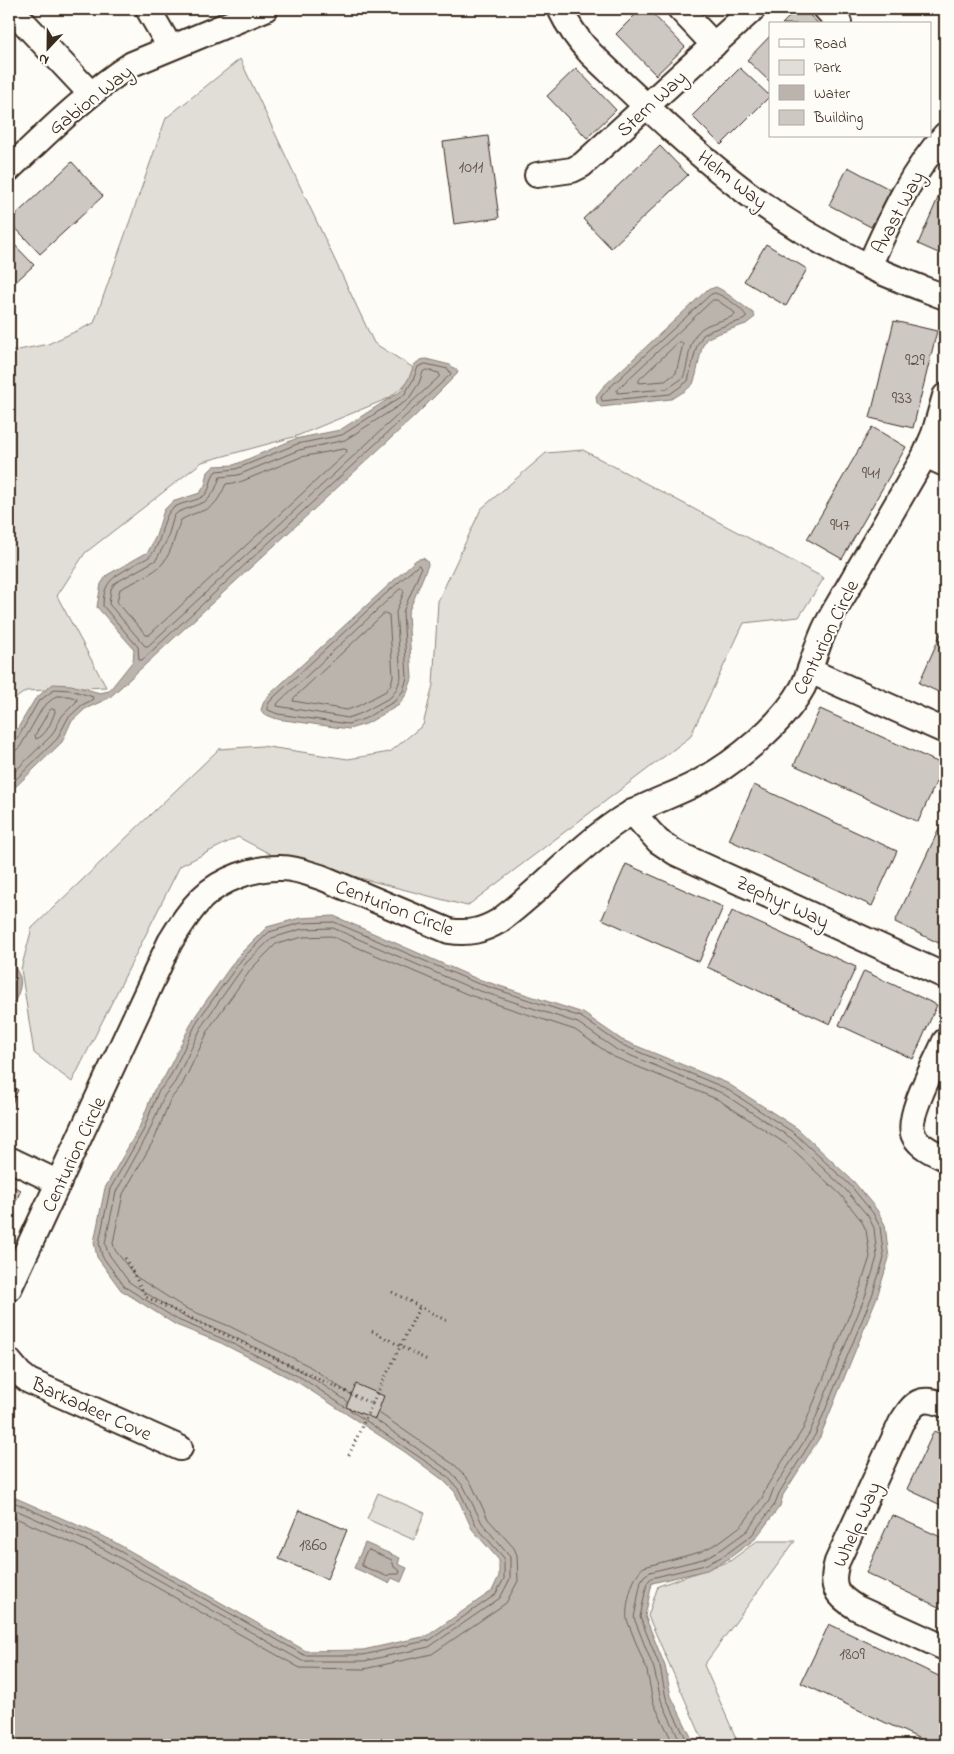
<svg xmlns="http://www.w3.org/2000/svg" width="954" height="1754" viewBox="0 0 954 1754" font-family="'Indie Flower',sans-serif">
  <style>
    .green { fill: #e1ded7; stroke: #8e847a }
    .water { fill: #bbb4ad; stroke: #887d74 }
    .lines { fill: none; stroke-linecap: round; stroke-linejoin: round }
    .shore { stroke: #6e6157; stroke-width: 1 }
    .building { fill: #cdc8c2; stroke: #3b2a1e }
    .street-casing { stroke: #3b2a1e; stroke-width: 28 }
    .path { stroke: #3b2a1e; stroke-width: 3; stroke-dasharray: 1 4; stroke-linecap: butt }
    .street { stroke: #fdfcf7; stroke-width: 24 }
    .labels { text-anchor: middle; stroke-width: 4.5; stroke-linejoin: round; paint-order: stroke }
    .number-label { font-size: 18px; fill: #605247 }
    .street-label { font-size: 20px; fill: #3b2a1e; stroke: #fdfcf7 }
  </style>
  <rect width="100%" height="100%" fill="#fdfcf7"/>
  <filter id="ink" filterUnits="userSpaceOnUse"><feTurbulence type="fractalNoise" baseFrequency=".02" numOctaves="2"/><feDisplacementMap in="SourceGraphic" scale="10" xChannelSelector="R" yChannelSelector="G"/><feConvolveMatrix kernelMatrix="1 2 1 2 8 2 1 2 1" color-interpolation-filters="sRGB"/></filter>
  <g filter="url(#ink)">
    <!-- green -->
    <g class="green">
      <path d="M 240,59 L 374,343 L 420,372 L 389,398 L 297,436 L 202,462 L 85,553 L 57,596 L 106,687 L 26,691 L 9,703 L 9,352 L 48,344 L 94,323 L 166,118 Z"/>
      <path d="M 583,450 L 824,578 L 799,617 L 744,623 L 690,737 L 467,906 L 272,855 L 238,837 L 180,866 L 72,1082 L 34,1053 L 21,969 L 32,928 L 219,749 L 262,746 L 348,759 L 390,752 L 423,725 L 433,685 L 438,601 L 481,509 L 546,453 Z"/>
      <path d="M 378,1493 L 425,1513 L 414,1540 L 367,1519 Z"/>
      <path d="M 757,1541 L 795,1541 L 704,1665 L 739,1745 L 705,1745 L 648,1616 L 658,1586 L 730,1561 Z"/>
    </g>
    <!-- water -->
    <g class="water">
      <path d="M 716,287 L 722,290 L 753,313 L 755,317 L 746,324 L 714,335 L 706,339 L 702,347 L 696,375 L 693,384 L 685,391 L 671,399 L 601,407 L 597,403 L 596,396 L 603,387 L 707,290 Z"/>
      <path d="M 426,359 L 450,365 L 458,371 L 457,374 L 415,416 L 109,698 L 85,709 L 71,722 L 62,742 L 9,793 L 9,743 L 35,699 L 53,684 L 71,685 L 100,693 L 109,691 L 133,661 L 134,649 L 97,607 L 101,584 L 107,575 L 148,552 L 156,536 L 164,510 L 172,502 L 200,493 L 205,485 L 208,472 L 214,466 L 234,465 L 295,439 L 340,430 L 401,391 L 409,378 L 414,365 L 420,360 Z"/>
      <path d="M 423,558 L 427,561 L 428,565 L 408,613 L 412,679 L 407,693 L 399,705 L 366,724 L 349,729 L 277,719 L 264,714 L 261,710 L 264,701 L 269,695 L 416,560 Z"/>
      <path d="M 334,916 L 475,978 L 583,1013 L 622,1040 L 727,1083 L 798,1129 L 854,1182 L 877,1210 L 885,1225 L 889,1258 L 877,1297 L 820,1437 L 783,1495 L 780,1506 L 755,1539 L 728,1559 L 707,1570 L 652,1583 L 645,1616 L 665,1666 L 671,1696 L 695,1745 L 9,1745 L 9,1495 L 109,1539 L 306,1651 L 363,1650 L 427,1636 L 492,1591 L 499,1576 L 499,1560 L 472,1529 L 455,1492 L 443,1480 L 405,1452 L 299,1383 L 221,1343 L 176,1325 L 121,1290 L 97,1257 L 94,1242 L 105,1188 L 139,1128 L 154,1090 L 165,1076 L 194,1018 L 238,956 L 267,927 L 300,918 Z"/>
      <path d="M 9,950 L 13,952 L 14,955 L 13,963 C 15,968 18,972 20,977 C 23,989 14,1002 9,1012 Z"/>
      <path d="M 365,1543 L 400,1558 L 398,1564 L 407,1568 L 401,1582 L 392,1578 L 389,1583 L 354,1568 Z"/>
    </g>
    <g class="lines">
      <!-- shore -->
      <g class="shore">
        <path d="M 715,293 C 725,296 742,308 747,317 L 743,320 L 712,330 L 703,335 L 697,345 L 688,381 L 670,394 L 602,401 L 601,397 L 607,390 L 710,295 Z"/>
        <path d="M 713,300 L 717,300 L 734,312 L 735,315 C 727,320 717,321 708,325 C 686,335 691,359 683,378 L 667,389 L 617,393 L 617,390 Z"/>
        <path d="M 679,342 L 682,342 L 683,344 L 676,373 L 665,381 L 639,383 L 639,380 Z"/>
        <path d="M 426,364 L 448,369 L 451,374 L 142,660 L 139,660 L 138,647 L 103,606 C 103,578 118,575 139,562 C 144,560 149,558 152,554 C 162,542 161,522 170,511 C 178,502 192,503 202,497 C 212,492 209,478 216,471 L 236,469 L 297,444 L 342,435 L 404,395 L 413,380 L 418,367 Z"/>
        <path d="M 426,370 L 439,373 L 440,376 L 148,646 L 145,646 L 109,604 L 111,589 L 115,583 L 156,560 L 167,540 L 174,516 L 178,512 L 207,501 L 215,490 L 220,477 L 238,475 L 299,450 L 345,440 L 408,400 L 419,383 L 423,372 Z"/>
        <path d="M 344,449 L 347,450 L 346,453 L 149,635 L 146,635 L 117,602 L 120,589 C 132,583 155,573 163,563 C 173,550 175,534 181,520 C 207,505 211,517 226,484 L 240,482 L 301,457 Z"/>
        <path d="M 419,565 L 421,569 L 403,612 L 407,678 L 403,691 L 395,701 L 364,719 L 348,724 L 278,714 L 268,710 L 268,704 L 273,698 L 381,598 Z"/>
        <path d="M 400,589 L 403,589 L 404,592 L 396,612 L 401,677 L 397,688 L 391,697 L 362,713 L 348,718 L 277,706 L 278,703 Z"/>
        <path d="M 385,613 L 389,615 L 393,676 L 391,684 L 386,691 L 358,706 L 347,710 L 293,701 L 294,698 Z"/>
        <path d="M 52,709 L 55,710 L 55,712 C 51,722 47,735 36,739 L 35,735 L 49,711 Z"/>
        <path d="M 9,745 L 15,743 L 38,702 L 55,689 L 71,690 L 93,697 L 92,700 L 82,705 L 68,718 L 57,739 L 9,786"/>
        <path d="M 9,752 L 15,751 L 20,747 L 43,707 L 56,696 L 69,696 L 77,699 L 76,702 L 62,716 L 52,735 L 9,777"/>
        <path d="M 350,1394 L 309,1366 L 229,1326 L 185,1308 L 135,1276 L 115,1250 L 113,1243 L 123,1194 L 155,1138 L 170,1100 L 182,1085 L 210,1027 L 252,968 L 276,944 L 303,937 L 331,936 L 469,995 L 575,1030 L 614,1057 L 719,1100 L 786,1144 L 840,1194 L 861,1220 L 866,1230 L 870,1257 L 859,1291 L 803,1429 L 767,1486 L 762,1498 L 742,1525 L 718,1543 L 700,1552 L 644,1567 C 632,1575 625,1607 627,1620 L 647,1671 L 653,1702 L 674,1745"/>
        <path d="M 347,1401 L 305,1373 L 226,1333 L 181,1315 L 129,1282 L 108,1253 L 105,1243 L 116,1192 L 148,1134 L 164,1096 L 175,1082 L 203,1024 L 246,963 L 272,938 L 302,929 L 333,928 L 471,988 L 578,1023 L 617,1050 L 722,1093 L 791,1138 L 845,1189 L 868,1216 L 874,1228 L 877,1257 L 866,1294 L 810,1432 L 773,1490 L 769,1501 L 747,1531 L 722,1549 L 703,1559 L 650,1572 L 644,1576 L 641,1581 L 634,1618 L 654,1669 L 661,1700 L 682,1745"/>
        <path d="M 345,1407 L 302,1378 L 223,1339 L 178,1320 L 125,1287 L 102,1256 L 99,1243 L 110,1189 L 143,1131 L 158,1092 L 169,1079 L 198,1020 L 242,959 L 269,932 L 301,923 L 334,922 L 474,982 L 581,1017 L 620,1044 L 725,1088 L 794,1133 L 850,1185 L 873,1213 L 880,1227 L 884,1258 L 872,1296 L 815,1435 L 779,1493 L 775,1504 L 752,1535 L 725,1555 L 705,1565 L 651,1578 L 647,1583 L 640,1617 L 660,1667 L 666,1698 L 689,1745"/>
        <path d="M 9,1500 L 107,1544 L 304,1655 L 363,1655 L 430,1640 L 495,1595 L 504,1579 L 504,1558 L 477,1527 L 459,1490 L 447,1476 L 350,1410"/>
        <path d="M 9,1507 L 104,1549 L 302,1661 L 364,1661 L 429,1647 L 500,1598 L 510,1579 L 510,1557 L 482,1523 L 464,1487 L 451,1472 L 376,1420"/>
        <path d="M 9,1515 L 101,1556 L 300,1668 L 364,1669 L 432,1654 L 506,1603 L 518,1581 L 517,1555 L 514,1548 L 488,1519 L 471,1483 L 456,1466 L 379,1413"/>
        <path d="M 369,1550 L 392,1560 L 394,1567 L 400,1571 L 399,1574 L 391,1574 L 386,1576 L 362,1566 C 361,1562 365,1552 369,1550 Z"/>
      </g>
    </g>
    <!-- building -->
    <g class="building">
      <path d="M 456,9 L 470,9 L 457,13 Z"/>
      <path d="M 641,9 L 648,9 L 685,47 L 656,75 L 616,34 Z"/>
      <path d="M 797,9 L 803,9 L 819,24 L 782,24 Z"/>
      <path d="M 770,36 L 770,82 L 747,60 Z"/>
      <path d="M 576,68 L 616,110 L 587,138 L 547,96 Z"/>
      <path d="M 740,68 L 770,96 L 721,145 L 692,116 Z"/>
      <path d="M 488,136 L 499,218 L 454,224 L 443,142 Z"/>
      <path d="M 660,146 L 688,175 L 611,248 L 583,219 Z"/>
      <path d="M 72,162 L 103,196 L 40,254 L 9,221 Z"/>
      <path d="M 848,167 L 891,190 L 871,227 L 829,205 Z"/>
      <path d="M 945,182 L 945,256 L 918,244 Z"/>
      <path d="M 9,239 L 34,265 L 9,288 Z"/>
      <path d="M 766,244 L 807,269 L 786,306 L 744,281 Z"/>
      <path d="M 894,321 L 937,331 L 913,428 L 870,418 Z"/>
      <path d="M 872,427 L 906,447 L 842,559 L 807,539 Z"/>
      <path d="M 943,629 L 945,630 L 945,695 L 919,683 Z"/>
      <path d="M 820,709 L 944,765 L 918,822 L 794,765 Z"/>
      <path d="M 754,785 L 897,851 L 872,906 L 729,840 Z"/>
      <path d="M 939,829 L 945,832 L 945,946 L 895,922 Z"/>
      <path d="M 626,864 L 723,907 L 699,962 L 602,919 Z"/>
      <path d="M 732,911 L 856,967 L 830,1024 L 707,967 Z"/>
      <path d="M 864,971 L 937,1005 L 913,1059 L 839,1025 Z"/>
      <path d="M 9,1086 L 18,1090 L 9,1110 Z"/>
      <path d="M 9,1185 L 21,1190 L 9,1216 Z"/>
      <path d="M 356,1384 L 384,1396 L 375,1419 L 346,1407 Z"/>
      <path d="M 934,1431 L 945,1436 L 945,1507 L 907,1489 Z"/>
      <path d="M 299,1510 L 347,1530 L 327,1579 L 279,1559 Z"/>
      <path d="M 892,1515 L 945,1539 L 945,1610 L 866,1573 Z"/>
      <path d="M 829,1624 L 945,1679 L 945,1745 L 933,1745 L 801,1683 Z"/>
    </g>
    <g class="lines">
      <!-- street casing -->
      <g class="street-casing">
        <g id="street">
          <path d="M 11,9 L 91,94"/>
          <path d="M 148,9 L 170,47"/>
          <path d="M 560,9 C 568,26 578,40 591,54 C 641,101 693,152 747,193 C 784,221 826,246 868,266 C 893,278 919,287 945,297"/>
          <path d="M 680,9 L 714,45"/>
          <path d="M 826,9 L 839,23"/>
          <path d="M 9,169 C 48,132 86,94 132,64 L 265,9"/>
          <path d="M 537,175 L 572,170 L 582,165 L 753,9"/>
          <path d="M 869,266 C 890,220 910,173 945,135"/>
          <path d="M 925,455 L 945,464"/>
          <path d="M 810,671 L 945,731"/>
          <path d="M 632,812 L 658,841 L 676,853 L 945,976"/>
          <path d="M 945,1041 C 937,1060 904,1119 914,1136 C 920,1147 934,1153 945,1158"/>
          <path d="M 9,1159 L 59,1183"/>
          <path d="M 9,1289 L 170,942 C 180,926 189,911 202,898 C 221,879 255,867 282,868 C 296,868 310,874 323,878 L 449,931 C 468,934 482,931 499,921 C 541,890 575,850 618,821 C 643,804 671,797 697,783 C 735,763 782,725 803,687 C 811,669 815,651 823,633 C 826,625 831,617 835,610 L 925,455 L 934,434 L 945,396"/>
          <path d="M 9,1361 L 20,1374 L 29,1381 L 180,1448"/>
          <path d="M 945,1405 C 920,1395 914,1402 901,1423 L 837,1562 C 830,1586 835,1595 857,1608 L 945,1648"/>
        </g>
      </g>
      <!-- path -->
      <g class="path">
        <path d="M 125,1258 L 146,1297 L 372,1404 L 419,1308"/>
        <path d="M 392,1292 L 449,1322"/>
        <path d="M 372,1331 L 429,1361"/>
        <path d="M 349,1455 L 372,1404"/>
      </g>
      <!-- street -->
      <use href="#street" class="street"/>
    </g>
  </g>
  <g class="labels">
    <!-- number labels -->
    <g class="number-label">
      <text x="471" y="172">1011</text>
      <text x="915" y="365">929</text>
      <text x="902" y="403">933</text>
      <text x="871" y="478">941</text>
      <text x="840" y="530">947</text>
      <text x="313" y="1550">1860</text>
      <text x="852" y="1659">1809</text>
    </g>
    <!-- street labels -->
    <g class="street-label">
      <text transform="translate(90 99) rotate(-38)" y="7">Gabion Way</text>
      <text transform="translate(651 103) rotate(-43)" y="7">Stern Way</text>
      <text transform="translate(733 179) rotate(38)" y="7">Helm Way</text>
      <text transform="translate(897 212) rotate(-62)" y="7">Avast Way</text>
      <text transform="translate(825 637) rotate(-64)" y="7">Centurion Circle</text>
      <text transform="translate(783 901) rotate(25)" y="7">Zephyr Way</text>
      <text transform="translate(395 907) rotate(21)" y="7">Centurion Circle</text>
      <text transform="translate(73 1154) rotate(-65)" y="7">Centurion Circle</text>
      <text transform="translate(92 1408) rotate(24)" y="7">Barkadeer Cove</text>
      <text transform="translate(856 1524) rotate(-66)" y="7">Whelp Way</text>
    </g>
  </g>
  <!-- margin -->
  <rect width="954" height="1754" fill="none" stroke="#fdfcf7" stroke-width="30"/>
  <rect x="15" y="15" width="924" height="1724" fill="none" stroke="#3b2a1e" stroke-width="2" filter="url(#ink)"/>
  <!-- legend -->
  <rect x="769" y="22" width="162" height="115" fill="#fdfcf7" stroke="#afa8a0"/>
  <rect x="779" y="39" width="25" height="8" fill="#fdfcf7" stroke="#afa8a0"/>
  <text x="814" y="48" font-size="15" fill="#3b2a1e">Road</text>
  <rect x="779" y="60" width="25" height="15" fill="#e1ded7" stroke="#afa8a0"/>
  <text x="814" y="72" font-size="15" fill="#3b2a1e">Park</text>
  <rect x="779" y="85" width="25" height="15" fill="#bbb4ad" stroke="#afa8a0"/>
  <text x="814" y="98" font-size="15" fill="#3b2a1e">Water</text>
  <rect x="779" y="110" width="25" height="15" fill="#cdc8c2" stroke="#afa8a0"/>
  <text x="814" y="122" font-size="15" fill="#3b2a1e">Building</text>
  <!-- north arrow -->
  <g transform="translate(48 48) rotate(202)" stroke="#fdfcf7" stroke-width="4" paint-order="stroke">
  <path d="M0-4L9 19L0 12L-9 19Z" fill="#3b2a1e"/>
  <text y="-8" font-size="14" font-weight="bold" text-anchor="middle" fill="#3b2a1e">N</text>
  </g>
</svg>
